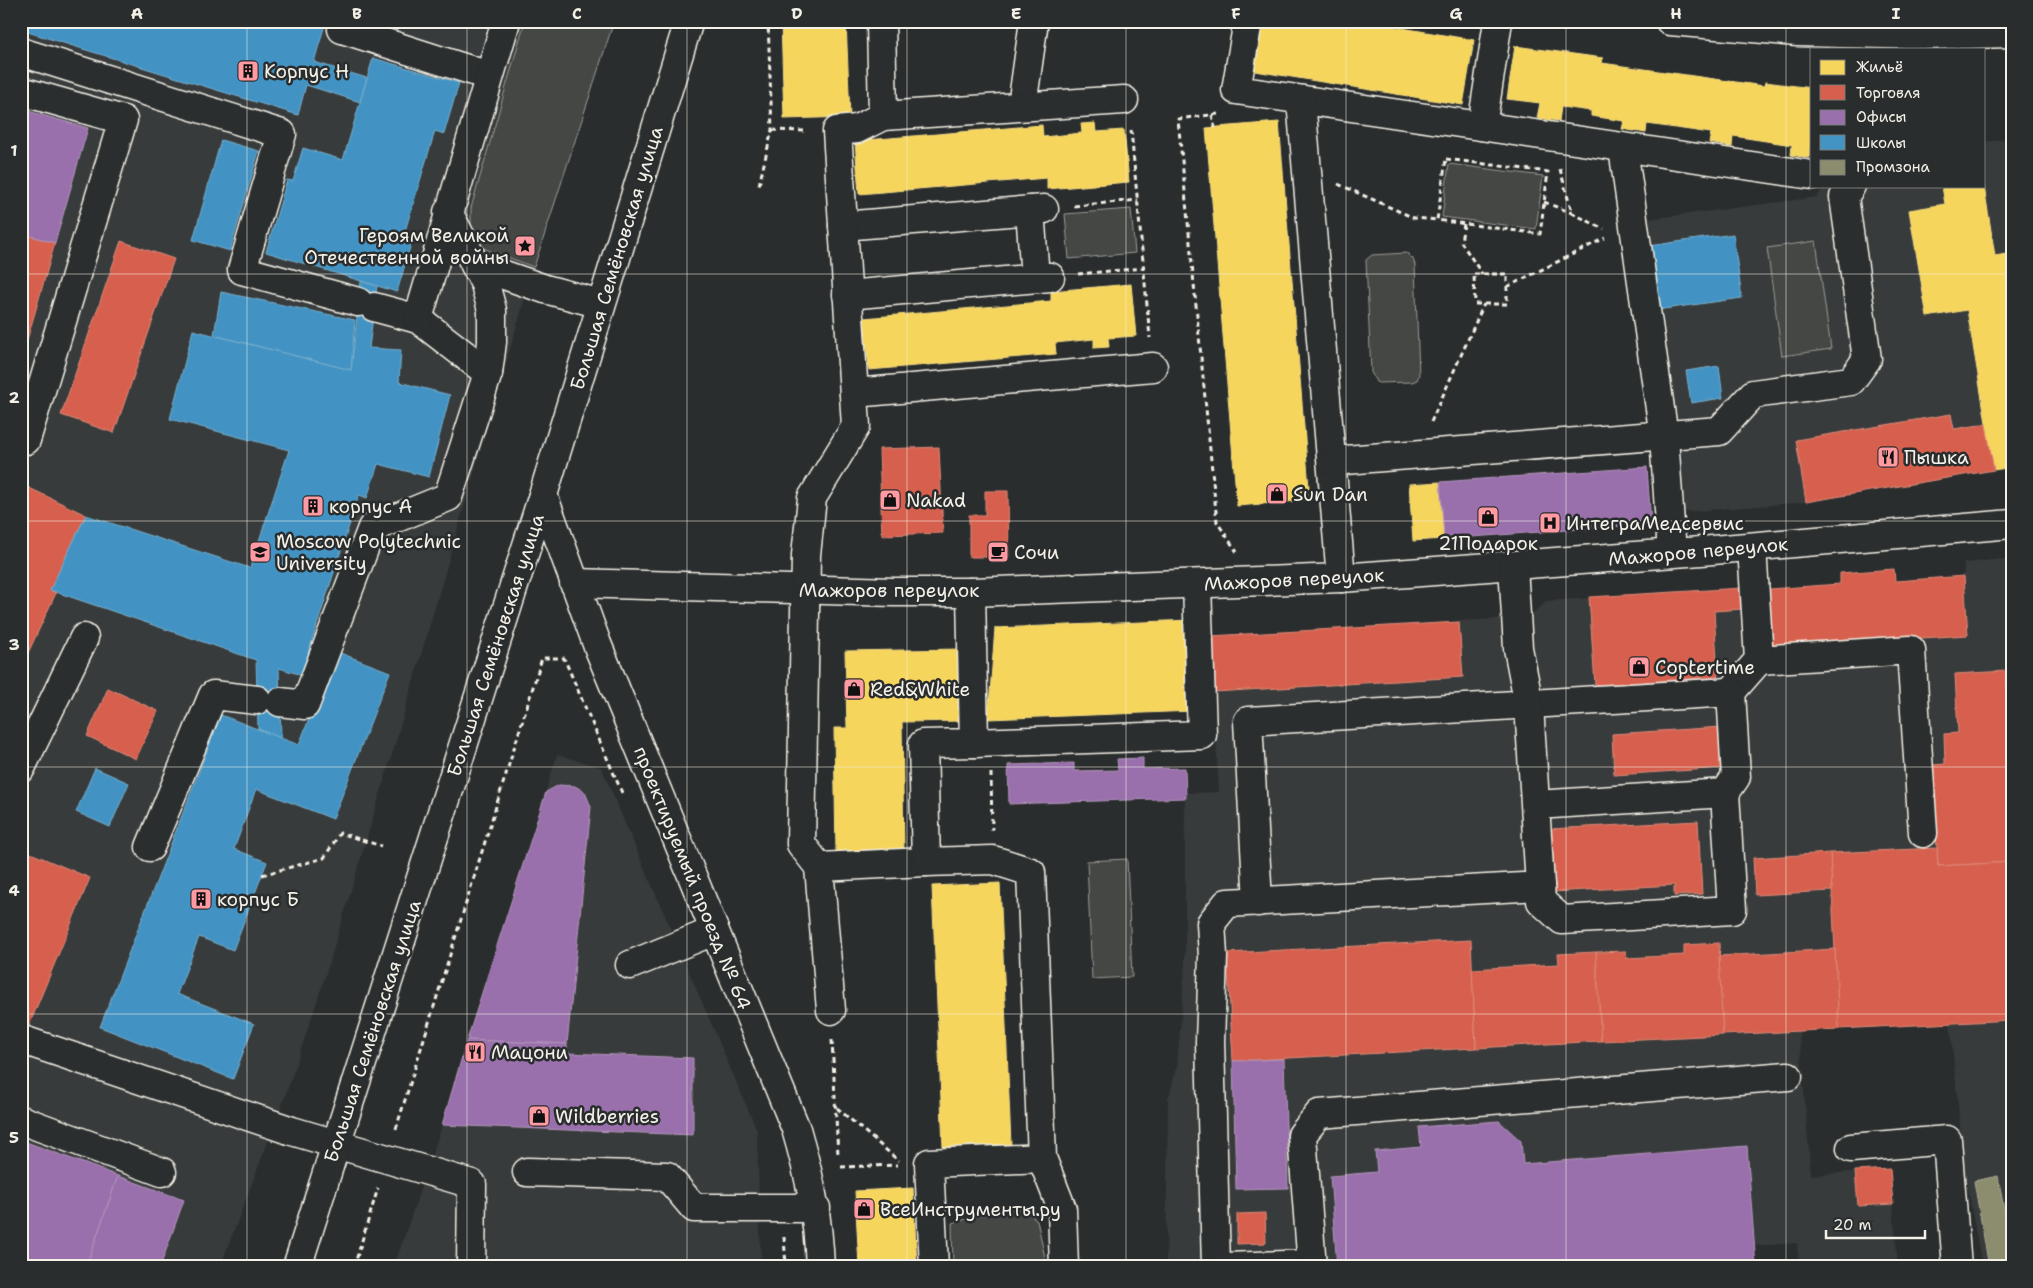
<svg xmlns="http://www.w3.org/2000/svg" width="2033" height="1288" viewBox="0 0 2033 1288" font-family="'Shantell Sans',sans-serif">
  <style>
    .built { fill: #373a3a }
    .green { fill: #444645; stroke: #9c9c96 }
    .homes { fill: #f6d55c; stroke: #f5dd86 }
    .shops { fill: #d6604d; stroke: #df8c7c }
    .offices { fill: #9970ab; stroke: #b497bd }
    .schools { fill: #4393c3; stroke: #78afce }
    .industry { fill: #8c8c6e; stroke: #abaa93 }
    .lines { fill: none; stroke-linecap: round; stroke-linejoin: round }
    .minor-casing { stroke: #f4f1e8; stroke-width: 31 }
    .major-casing { stroke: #f4f1e8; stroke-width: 31 }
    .path { stroke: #f4f1e8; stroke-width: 3; stroke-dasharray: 5 4; stroke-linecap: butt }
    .minor { stroke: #2a2d2e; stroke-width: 28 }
    .major { stroke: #2a2d2e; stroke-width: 28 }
    .grid { fill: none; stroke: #f4f1e8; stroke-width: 1; stroke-opacity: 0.55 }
    .labels { text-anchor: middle; stroke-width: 5; stroke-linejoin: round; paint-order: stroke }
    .poi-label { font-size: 19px; fill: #f4f1e8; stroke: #2a2d2e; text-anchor: start }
    .street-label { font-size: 19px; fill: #f4f1e8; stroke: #2a2d2e }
    .neatline { fill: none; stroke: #f4f1e8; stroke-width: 2 }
    .grid-label { font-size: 16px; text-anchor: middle; font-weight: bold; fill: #f4f1e8 }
  </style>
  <rect width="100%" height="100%" fill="#2a2d2e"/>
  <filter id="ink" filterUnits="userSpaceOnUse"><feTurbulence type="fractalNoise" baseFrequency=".02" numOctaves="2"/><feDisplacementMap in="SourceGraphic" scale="10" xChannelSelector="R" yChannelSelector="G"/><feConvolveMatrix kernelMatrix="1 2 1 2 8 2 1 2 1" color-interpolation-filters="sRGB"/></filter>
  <g filter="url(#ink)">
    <!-- built -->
    <g class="built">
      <path d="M 21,21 L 614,21 L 529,284 L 394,748 L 325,977 L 285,1097 L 220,1267 L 21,1267 Z"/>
      <path d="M 2012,138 L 2012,467 L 1806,502 L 1684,512 L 1642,220 L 1817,197 L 1825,186 L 1984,186 L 1984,142 Z"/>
      <path d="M 2012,558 L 2012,1267 L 1982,1267 L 1964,1167 L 1950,1023 L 1799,1031 L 1811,1175 L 1890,1169 L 1898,1267 L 1799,1267 L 1797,1243 L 1755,1246 L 1756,1267 L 1166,1267 L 1168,1099 L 1177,1067 L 1185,965 L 1185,793 L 1219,792 L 1210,636 L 1528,617 L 1547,601 L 1742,588 L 1743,605 L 1770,603 L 1840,584 L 1840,573 L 1894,569 L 1895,581 L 1964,576 L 1964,563 Z"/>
      <path d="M 557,755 L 601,767 L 757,1130 L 761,1267 L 394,1267 L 442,1125 Z"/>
    </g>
    <!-- green -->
    <g class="green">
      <path d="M 525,21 L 614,21 L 534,267 L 483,248 L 471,225 L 471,208 Z"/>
      <path d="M 1449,164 L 1543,176 L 1536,229 L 1442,217 Z"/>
      <path d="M 1131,209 L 1135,253 L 1069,259 L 1065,214 Z"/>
      <path d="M 1816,241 L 1831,349 L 1782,356 L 1767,248 Z"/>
      <path d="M 1407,253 L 1413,259 L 1415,265 L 1419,375 L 1417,380 L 1412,382 L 1379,383 L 1376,382 L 1371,372 L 1366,260 L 1372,255 Z"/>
      <path d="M 1127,859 L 1132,977 L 1092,979 L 1087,861 Z"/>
      <path d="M 1004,1209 L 1023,1209 L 1037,1220 L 1047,1267 L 953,1267 L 952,1223 Z"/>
    </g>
    <!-- homes -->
    <g class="homes">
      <path d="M 781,21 L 846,21 L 850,117 L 784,119 Z"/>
      <path d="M 1263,21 L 1360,21 L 1474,40 L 1463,105 L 1255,71 Z"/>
      <path d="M 1515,46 L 1603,58 L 1602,63 L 1764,86 L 1765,82 L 1812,88 L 1812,148 L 1810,148 L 1809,158 L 1791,155 L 1792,145 L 1733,136 L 1732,147 L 1709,143 L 1711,133 L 1647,124 L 1646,133 L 1622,129 L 1624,121 L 1591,116 L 1591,111 L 1561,107 L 1559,121 L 1537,118 L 1540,103 L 1507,99 Z"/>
      <path d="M 1279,122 L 1310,500 L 1237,506 L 1206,128 Z"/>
      <path d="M 1095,123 L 1096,132 L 1124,130 L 1129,182 L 1047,189 L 1047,178 L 859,194 L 855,141 L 1042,125 L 1043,137 L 1082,133 L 1081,124 Z"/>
      <path d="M 1942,186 L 1984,186 L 1995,256 L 2012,253 L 2012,467 L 1994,470 L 1967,310 L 1927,317 L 1909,210 L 1945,204 Z"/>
      <path d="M 1131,284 L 1136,336 L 1108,338 L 1109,347 L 1094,348 L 1094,339 L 1055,343 L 1056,354 L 869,370 L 864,318 L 1051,301 L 1051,291 Z"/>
      <path d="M 1440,482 L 1444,539 L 1413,541 L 1409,484 Z"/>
      <path d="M 1191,620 L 1194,711 L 988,719 L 995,628 Z"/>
      <path d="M 961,649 L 963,721 L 902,722 L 904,853 L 836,854 L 834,728 L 847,728 L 845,651 Z"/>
      <path d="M 1000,883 L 1011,1145 L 943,1147 L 932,886 Z"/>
      <path d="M 913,1188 L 917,1267 L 859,1267 L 855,1191 Z"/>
    </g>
    <!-- shops -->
    <g class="shops">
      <path d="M 21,233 L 55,243 L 21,361 Z"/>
      <path d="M 121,241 L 174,259 L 114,433 L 61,415 Z"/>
      <path d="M 1951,414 L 1954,429 L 1986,424 L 1994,470 L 1806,502 L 1796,440 Z"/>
      <path d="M 939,447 L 943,533 L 882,535 L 879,449 Z"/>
      <path d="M 21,484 L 86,515 L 50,590 L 56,593 L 21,668 Z"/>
      <path d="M 985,491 L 1008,491 L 1009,557 L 969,557 L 969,515 L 985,515 Z"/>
      <path d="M 1894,569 L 1895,581 L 1964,576 L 1968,635 L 1773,648 L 1769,589 L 1840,584 L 1840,573 Z"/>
      <path d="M 1742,588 L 1743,609 L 1714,611 L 1718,677 L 1595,685 L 1589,597 Z"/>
      <path d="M 1459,622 L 1463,677 L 1214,692 L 1210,636 Z"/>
      <path d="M 2006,671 L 2012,784 L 2012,862 L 1938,866 L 1932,765 L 1945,764 L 1944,734 L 1958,733 L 1955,674 Z"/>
      <path d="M 108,688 L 158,711 L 136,759 L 87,736 Z"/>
      <path d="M 1722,727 L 1725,768 L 1614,775 L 1612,734 Z"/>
      <path d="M 1698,821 L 1702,894 L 1674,896 L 1674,885 L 1552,892 L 1549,829 Z"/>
      <path d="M 1937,848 L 1938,866 L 2012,862 L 2012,1020 L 1839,1029 L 1830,853 Z"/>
      <path d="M 21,849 L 90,878 L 21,1045 Z"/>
      <path d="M 1830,853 L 1832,891 L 1755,895 L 1753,858 Z"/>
      <path d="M 1471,940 L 1476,1048 L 1233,1061 L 1227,953 Z"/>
      <path d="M 1719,943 L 1723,1035 L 1601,1041 L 1596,952 L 1626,951 L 1626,958 L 1684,955 L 1684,945 Z"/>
      <path d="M 1835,949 L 1839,1029 L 1723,1035 L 1719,956 Z"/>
      <path d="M 1596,952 L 1601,1041 L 1476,1048 L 1472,969 L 1559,964 L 1558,954 Z"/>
      <path d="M 1890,1169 L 1893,1204 L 1858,1206 L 1855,1171 Z"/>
      <path d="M 1265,1213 L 1266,1243 L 1237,1244 L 1237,1214 Z"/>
    </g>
    <!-- offices -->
    <g class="offices">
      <path d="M 21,109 L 88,128 L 55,243 L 21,233 Z"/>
      <path d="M 1647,467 L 1651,524 L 1444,539 L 1440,482 Z"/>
      <path d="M 1143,758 L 1143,769 L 1185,768 L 1186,798 L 1009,804 L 1008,765 L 1074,763 L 1074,771 L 1118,770 L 1117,759 Z"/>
      <path d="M 559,785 L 575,786 L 585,792 L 591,807 L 567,1044 L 467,1040 L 546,792 Z"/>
      <path d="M 467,1040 L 567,1044 L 567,1053 L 693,1058 L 693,1135 L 442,1125 Z"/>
      <path d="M 1284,1059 L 1288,1188 L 1236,1189 L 1233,1061 Z"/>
      <path d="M 1499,1121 L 1521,1141 L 1523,1164 L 1747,1146 L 1756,1267 L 1337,1267 L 1330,1176 L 1377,1172 L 1375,1151 L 1421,1147 L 1419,1127 Z"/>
      <path d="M 21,1140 L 118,1176 L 86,1267 L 21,1267 Z"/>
      <path d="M 118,1176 L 184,1200 L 160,1267 L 86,1267 Z"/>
    </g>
    <!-- schools -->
    <g class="schools">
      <path d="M 21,21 L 326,21 L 314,62 L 367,78 L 360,102 L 306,85 L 298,115 L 21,30 Z"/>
      <path d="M 373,58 L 459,83 L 444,134 L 435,131 L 402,241 L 411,244 L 397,292 L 266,252 L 287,180 L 293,181 L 303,148 L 343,160 Z"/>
      <path d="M 221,140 L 259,151 L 230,251 L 193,240 Z"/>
      <path d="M 1733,234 L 1742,298 L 1657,310 L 1648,246 Z"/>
      <path d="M 361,281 L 377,286 L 369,348 L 401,350 L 399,382 L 450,395 L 429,477 L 378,464 L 367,498 L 359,495 L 308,653 L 312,655 L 305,676 L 279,668 L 281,738 L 258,729 L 256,660 L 50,590 L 86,515 L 250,568 L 289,450 L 170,419 L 193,330 L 351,370 Z"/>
      <path d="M 221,292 L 355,320 L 351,370 L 214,335 Z"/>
      <path d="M 1719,366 L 1723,398 L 1691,403 L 1686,371 Z"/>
      <path d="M 335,651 L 390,672 L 333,819 L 256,789 L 234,849 L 267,862 L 233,950 L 199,937 L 177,994 L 254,1024 L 233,1079 L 100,1027 L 221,715 L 299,745 Z"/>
      <path d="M 95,768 L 129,783 L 110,827 L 76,812 Z"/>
    </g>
    <!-- industry -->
    <g class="industry">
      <path d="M 2006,671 L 2012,671 L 2012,784 Z"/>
      <path d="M 1998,1176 L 2012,1254 L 2012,1267 L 1989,1267 L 1974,1181 Z"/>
    </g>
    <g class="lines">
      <!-- minor casing -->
      <g class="minor-casing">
        <g id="minor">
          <path d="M 881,21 L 883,116"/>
          <path d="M 1248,21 L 1236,90 L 1812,175"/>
          <path d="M 1670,21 L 1797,32 L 1927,35 L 2012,33"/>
          <path d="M 342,29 L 489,76"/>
          <path d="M 21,52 L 282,134 L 242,270 L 358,302"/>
          <path d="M 21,91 L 123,120 L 26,440 L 21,438"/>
          <path d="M 1301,100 L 1341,578"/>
          <path d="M 1022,106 L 1034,21"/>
          <path d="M 1482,126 L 1498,21"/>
          <path d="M 1623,148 L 1664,437 L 1672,553"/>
          <path d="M 1030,210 L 1035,278"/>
          <path d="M 843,226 L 1044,209"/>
          <path d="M 475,265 L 545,289 L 601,304"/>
          <path d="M 847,295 L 1050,277"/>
          <path d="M 374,307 L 418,319 L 488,373"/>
          <path d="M 418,319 L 506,21"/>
          <path d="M 854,393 L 1153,367"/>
          <path d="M 1332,461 L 1719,431 L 1753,394 L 1851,381 L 1867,359 L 1844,197 L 1851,186"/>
          <path d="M 543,495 L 597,644 L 796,1129 C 810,1177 818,1216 820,1267"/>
          <path d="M 574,583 L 894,592 L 971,592 L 1341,578 L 1701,551 L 2012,524"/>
          <path d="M 971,592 L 974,743 L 923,744 L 926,862 L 819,867 L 801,844 L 806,555 L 812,498 L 856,426 L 837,131 L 857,129 L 883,116 L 1124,100"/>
          <path d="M 1759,660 L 1911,650 L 1923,833"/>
          <path d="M 1731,692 L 1759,660 L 1752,547"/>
          <path d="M 280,702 L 305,705 L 372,528 L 448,497 L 488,373 L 492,342 L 492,310 L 485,284 L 448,212"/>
          <path d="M 974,743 L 1202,735 L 1197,584"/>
          <path d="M 21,768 L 84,638"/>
          <path d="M 150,847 L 213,695 L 257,700"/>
          <path d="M 926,862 L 993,860 L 1031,872 L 1042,1158 L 1062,1209 L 1064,1267"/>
          <path d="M 819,867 L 831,1010"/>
          <path d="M 1540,886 L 1541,901 L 1562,920 L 1732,910 L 1725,793"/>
          <path d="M 1258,902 L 1248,721 L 1731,692 L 1736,777 L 1725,793 L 1536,805"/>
          <path d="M 630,965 L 714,931"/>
          <path d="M 23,1040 L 292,1131 L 472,1184 L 471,1267"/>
          <path d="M 21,1120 L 162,1172"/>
          <path d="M 1851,1148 L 1947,1140 L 1957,1267"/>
          <path d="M 527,1172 L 667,1176 L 694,1208 L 816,1208"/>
          <path d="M 934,1267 L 929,1163 L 1042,1158"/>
          <path d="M 1216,1267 L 1210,1042 L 1213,956 L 1211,923 L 1227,903 L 1540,886 L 1529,705 L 1518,648 L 1513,566"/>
          <path d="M 1225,1267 L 1312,1264"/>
          <path d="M 1312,1267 L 1302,1135 L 1319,1114 L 1788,1076"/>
        </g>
      </g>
      <!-- major casing -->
      <g class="major-casing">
        <path id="major" d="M 297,1267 L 543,495 L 689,21"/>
      </g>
      <!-- path -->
      <g class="path">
        <path d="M 1218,114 L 1178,119 L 1217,522 L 1237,552"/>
        <path d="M 1212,115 L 1215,128"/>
        <path d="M 772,130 L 806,131"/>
        <path d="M 1131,130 L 1150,338"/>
        <path d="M 1446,159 L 1548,172 L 1540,234 L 1437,220 Z"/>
        <path d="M 1560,169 L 1572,213 L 1604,229"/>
        <path d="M 1338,184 L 1414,218 L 1437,220"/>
        <path d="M 759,185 L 772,130 L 768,21"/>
        <path d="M 1544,202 L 1572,213"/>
        <path d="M 1074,206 L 1138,200"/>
        <path d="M 1464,224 L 1461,242 L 1482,274"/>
        <path d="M 1078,274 L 1144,268"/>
        <path d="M 1474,274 L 1507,274 L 1507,304 L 1475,304 Z"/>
        <path d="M 1507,287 L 1605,238"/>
        <path d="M 1431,422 L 1484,304"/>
        <path d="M 991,773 L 992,830"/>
        <path d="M 262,875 L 324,858 L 340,833 L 381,846"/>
        <path d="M 832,1040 L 838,1155"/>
        <path d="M 837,1108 L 899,1161"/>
        <path d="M 396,1129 L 542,658 L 564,658 L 623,795"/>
        <path d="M 841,1167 L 898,1165"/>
        <path d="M 784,1237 L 786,1267"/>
        <path d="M 354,1267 L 378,1188"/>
      </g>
      <!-- minor -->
      <use href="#minor" class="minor"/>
      <!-- major -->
      <use href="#major" class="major"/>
    </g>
  </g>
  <!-- grid -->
  <path class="grid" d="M 247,21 L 247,1267M 467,21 L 467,1267M 687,21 L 687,1267M 907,21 L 907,1267M 1126,21 L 1126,1267M 1346,21 L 1346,1267M 1566,21 L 1566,1267M 1786,21 L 1786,1267M 21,274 L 2012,274M 21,521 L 2012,521M 21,767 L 2012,767M 21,1014 L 2012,1014"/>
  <!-- icons -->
  <defs>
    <g id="building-square" transform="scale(1.125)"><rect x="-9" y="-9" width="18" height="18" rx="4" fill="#ff9aa2" stroke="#2a2d2e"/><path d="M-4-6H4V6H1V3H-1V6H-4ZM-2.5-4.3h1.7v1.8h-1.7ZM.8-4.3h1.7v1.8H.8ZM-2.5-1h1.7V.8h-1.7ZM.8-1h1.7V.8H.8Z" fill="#111"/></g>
    <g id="sight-square" transform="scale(1.125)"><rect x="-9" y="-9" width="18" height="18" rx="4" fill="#ff9aa2" stroke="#2a2d2e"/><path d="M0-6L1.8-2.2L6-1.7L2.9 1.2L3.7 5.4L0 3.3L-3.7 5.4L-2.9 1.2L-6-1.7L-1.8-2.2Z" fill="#111"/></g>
    <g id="restaurant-square" transform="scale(1.125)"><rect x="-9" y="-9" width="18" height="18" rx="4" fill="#ff9aa2" stroke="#2a2d2e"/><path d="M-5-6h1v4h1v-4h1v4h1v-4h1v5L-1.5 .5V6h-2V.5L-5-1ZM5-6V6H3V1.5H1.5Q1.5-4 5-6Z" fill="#111"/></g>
    <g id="shop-square" transform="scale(1.125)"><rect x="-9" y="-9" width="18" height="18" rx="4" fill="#ff9aa2" stroke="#2a2d2e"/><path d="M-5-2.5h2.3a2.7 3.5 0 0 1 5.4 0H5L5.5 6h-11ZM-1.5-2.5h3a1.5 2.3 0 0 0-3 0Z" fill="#111"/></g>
    <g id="hospital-square" transform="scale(1.125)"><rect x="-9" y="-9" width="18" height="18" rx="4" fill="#ff9aa2" stroke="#2a2d2e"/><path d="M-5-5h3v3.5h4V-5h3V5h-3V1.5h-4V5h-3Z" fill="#111"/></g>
    <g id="university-square" transform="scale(1.125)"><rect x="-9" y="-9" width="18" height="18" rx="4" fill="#ff9aa2" stroke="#2a2d2e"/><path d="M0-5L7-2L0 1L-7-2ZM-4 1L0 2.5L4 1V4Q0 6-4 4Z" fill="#111"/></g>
    <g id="cafe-square" transform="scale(1.125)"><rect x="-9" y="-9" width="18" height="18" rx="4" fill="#ff9aa2" stroke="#2a2d2e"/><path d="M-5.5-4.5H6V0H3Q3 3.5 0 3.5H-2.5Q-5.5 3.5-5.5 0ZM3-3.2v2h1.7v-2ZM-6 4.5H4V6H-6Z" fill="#111"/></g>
  </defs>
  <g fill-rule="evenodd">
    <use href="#building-square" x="248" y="71"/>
    <use href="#sight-square" x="525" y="246"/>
    <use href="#restaurant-square" x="1888" y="457"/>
    <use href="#shop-square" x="1277" y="494"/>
    <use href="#shop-square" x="890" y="500"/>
    <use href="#building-square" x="313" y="506"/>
    <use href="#shop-square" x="1488" y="517"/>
    <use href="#hospital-square" x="1550" y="523"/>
    <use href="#university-square" x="260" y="552"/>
    <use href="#cafe-square" x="998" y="552"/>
    <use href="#shop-square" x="1639" y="667"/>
    <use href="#shop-square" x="854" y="689"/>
    <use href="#building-square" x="201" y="899"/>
    <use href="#restaurant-square" x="475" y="1052"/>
    <use href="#shop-square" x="539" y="1116"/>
    <use href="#shop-square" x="864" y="1209"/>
  </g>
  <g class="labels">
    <!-- poi labels -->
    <g class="poi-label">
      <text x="264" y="78">Корпус Н</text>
      <text x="509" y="242" text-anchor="end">Героям Великой<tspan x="509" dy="22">Отечественной войны</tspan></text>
      <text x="1904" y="464">Пышка</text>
      <text x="1293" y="501">Sun Dan</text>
      <text x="906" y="507">Nakad</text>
      <text x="329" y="513">корпус А</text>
      <text x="1566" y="530">ИнтеграМедсервис</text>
      <text x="276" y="548">Moscow Polytechnic<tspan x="276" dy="22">University</tspan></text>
      <text x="1488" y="550" text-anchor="middle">21Подарок</text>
      <text x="1014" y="559">Сочи</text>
      <text x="1655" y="674">Coptertime</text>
      <text x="870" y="696">Red&amp;White</text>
      <text x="217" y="906">корпус Б</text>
      <text x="491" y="1059">Мацони</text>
      <text x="555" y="1123">Wildberries</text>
      <text x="880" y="1216">ВсеИнструменты.ру</text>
    </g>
    <!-- street labels -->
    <g class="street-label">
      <text transform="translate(616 258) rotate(-73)" y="7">Большая Семёновская улица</text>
      <text transform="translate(1698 551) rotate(-5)" y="7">Мажоров переулок</text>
      <text transform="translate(1294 579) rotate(-3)" y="7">Мажоров переулок</text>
      <text x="889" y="597">Мажоров переулок</text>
      <text transform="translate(495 645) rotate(-72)" y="7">Большая Семёновская улица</text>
      <text transform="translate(693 878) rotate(68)" y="7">проектируемый проезд № 64</text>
      <text transform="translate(372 1031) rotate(-72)" y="7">Большая Семёновская улица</text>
    </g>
  </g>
  <!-- margin -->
  <rect width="2033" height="1288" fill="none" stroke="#2a2d2e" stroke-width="55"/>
  <!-- legend -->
  <rect x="1810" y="48" width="175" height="140" fill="#2a2d2e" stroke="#7b7b78"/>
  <rect x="1820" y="60" width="25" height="15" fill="#f6d55c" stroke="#7b7b78"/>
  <text x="1856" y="72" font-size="15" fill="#f4f1e8">Жильё</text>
  <rect x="1820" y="85" width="25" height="15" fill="#d6604d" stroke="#7b7b78"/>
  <text x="1856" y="98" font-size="15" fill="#f4f1e8">Торговля</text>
  <rect x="1820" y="110" width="25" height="15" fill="#9970ab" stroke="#7b7b78"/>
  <text x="1856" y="122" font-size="15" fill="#f4f1e8">Офисы</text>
  <rect x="1820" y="135" width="25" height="15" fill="#4393c3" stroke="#7b7b78"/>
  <text x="1856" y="148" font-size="15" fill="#f4f1e8">Школы</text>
  <rect x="1820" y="160" width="25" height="15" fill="#8c8c6e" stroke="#7b7b78"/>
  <text x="1856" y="172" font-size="15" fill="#f4f1e8">Промзона</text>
  <!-- scale -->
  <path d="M1826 1230v8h99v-8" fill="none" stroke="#f4f1e8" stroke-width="2.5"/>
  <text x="1833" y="1230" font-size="15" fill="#f4f1e8" stroke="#2a2d2e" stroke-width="4" paint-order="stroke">20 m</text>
  <rect x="28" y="28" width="1978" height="1232" class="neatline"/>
  <g class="grid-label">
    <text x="137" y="19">A</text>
    <text x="357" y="19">B</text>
    <text x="577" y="19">C</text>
    <text x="797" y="19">D</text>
    <text x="1016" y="19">E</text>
    <text x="1236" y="19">F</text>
    <text x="1456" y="19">G</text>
    <text x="1676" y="19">H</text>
    <text x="1896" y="19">I</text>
    <text x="14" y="156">1</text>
    <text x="14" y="403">2</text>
    <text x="14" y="650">3</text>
    <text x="14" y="896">4</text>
    <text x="14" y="1143">5</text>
  </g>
</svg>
